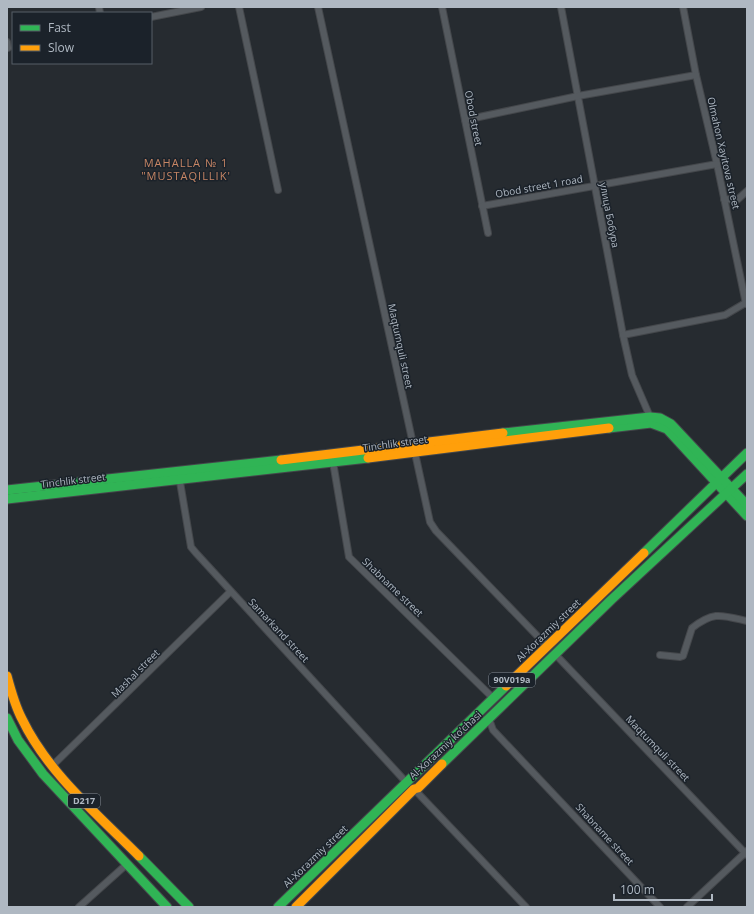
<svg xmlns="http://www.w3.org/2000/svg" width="754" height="914" viewBox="0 0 754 914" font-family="'Open Sans',sans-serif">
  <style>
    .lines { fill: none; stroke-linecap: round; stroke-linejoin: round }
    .street-casing { stroke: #44474b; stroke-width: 8 }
    .fast-casing { stroke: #44474b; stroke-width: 11 }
    .slow-casing { stroke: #44474b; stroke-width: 11 }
    .street { stroke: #555a5f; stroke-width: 6 }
    .fast { stroke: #30b455; stroke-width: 9 }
    .slow { stroke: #ff9f0a; stroke-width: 9 }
    .labels { text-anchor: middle; stroke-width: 3; stroke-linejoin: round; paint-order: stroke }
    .shield { fill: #1b222a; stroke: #838b94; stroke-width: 1 }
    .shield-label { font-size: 9px; font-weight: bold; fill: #afb8c2 }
    .street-label { font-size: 10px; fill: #afb8c2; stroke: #1b222a }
    .neighbourhood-label { font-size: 11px; letter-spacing: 1px; fill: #c78665; stroke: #1b222a }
  </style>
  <rect width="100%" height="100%" fill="#262b30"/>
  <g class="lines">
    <!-- street casing -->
    <g class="street-casing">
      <g id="street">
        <path d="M 99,7 L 100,13"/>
        <path d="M 239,7 L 278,190"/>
        <path d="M 318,7 L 430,522 L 436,531 L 547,646"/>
        <path d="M 442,7 L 488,233"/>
        <path d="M 561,7 L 623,335 L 632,375 L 651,419"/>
        <path d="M 683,7 L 696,75 L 717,164 L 746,304"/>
        <path d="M 151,17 L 201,7"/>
        <path d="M 7,42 L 8,48"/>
        <path d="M 465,120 L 578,96 L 696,75"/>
        <path d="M 724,199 L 737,200 L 747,191"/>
        <path d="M 482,206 L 717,164"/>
        <path d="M 623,335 L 725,315 L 747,302"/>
        <path d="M 333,462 L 349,557 L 493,698"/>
        <path d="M 179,476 L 191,547 L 196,553 L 406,782"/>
        <path d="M 555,654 L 747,855"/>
        <path d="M 660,655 L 680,657 L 683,656 L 692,628 C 714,611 721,615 747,621"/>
        <path d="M 489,719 L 493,730 L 660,907"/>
        <path d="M 52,766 L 230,592"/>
        <path d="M 414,789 L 526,907"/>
        <path d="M 79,907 L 127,864"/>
        <path d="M 687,907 L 747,851"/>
      </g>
    </g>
    <!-- fast casing -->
    <g class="fast-casing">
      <g id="fast">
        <path d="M 609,428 L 651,423 L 667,429 L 747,516"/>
        <path d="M 503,433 L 650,417 L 660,418 L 671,424 L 747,505"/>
        <path d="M 7,490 L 281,460"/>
        <path d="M 7,499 L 368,458"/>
        <path d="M 644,553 L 747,453"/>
        <path d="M 7,718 L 18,740 L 43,774 L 167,907"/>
        <path d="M 442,764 L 611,600 L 747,474"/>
        <path d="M 139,856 L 189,907"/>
        <path d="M 278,907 L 506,686"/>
      </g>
    </g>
    <!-- slow casing -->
    <g class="slow-casing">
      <g id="slow">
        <path d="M 368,458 L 609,428"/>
        <path d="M 281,460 L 503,433"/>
        <path d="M 7,676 C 11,691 15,706 22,719 C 48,773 97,814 139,856"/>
        <path d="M 506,686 L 644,553"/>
        <path d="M 296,907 L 414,789 L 418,788 L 442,764"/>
      </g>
    </g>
    <!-- street -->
    <use href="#street" class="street"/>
    <!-- fast -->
    <use href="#fast" class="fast"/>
    <!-- slow -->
    <use href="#slow" class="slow"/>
  </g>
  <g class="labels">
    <!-- shield labels -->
    <g class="shield">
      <rect x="489" y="673" width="46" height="14" rx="3"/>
      <rect x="68" y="794" width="32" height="14" rx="3"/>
    </g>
    <g class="shield-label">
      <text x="512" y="683">90V019a</text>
      <text x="84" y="804">D217</text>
    </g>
    <!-- street labels -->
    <g class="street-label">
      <text transform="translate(474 118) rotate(79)" y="4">Obod street</text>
      <text transform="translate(724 153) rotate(77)" y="4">Olmahon Xayitova street</text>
      <text transform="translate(539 186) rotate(-10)" y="4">Obod street 1 road</text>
      <text transform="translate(610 215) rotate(79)" y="4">улица Бобура</text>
      <text transform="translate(401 346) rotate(78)" y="4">Maqtumquli street</text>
      <text transform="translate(395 443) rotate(-8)" y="4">Tinchlik street</text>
      <text transform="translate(73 480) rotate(-7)" y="4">Tinchlik street</text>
      <text transform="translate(393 587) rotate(44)" y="4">Shabname street</text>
      <text transform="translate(279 630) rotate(47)" y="4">Samarkand street</text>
      <text transform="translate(548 630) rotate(-44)" y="4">Al-Xorazmiy street</text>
      <text transform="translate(135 673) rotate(-45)" y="4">Mashal street</text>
      <text transform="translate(445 745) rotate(-43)" y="4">Al-Xorazmiy ko’chasi</text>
      <text transform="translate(658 748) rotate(46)" y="4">Maqtumquli street</text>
      <text transform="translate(605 834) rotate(47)" y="4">Shabname street</text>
      <text transform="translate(315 856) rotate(-44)" y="4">Al-Xorazmiy street</text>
    </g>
    <!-- neighbourhood labels -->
    <g class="neighbourhood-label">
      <text x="186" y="167">MAHALLA № 1<tspan x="186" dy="13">"MUSTAQILLIK'</tspan></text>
    </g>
  </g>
  <!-- border -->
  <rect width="754" height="914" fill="none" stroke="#afb8c2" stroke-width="16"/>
  <!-- legend -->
  <rect x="12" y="12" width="140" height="52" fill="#1b222a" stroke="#565e67"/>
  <rect x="20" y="25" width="20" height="6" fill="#30b455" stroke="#565e67"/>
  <text x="48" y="32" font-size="12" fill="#afb8c2">Fast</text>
  <rect x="20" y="45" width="20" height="6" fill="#ff9f0a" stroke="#565e67"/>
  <text x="48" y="52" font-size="12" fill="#afb8c2">Slow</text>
  <!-- scale -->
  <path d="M614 894v6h98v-6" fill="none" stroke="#afb8c2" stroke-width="2"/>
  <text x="620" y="894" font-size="12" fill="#afb8c2" stroke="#1b222a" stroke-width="3" paint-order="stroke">100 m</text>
</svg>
